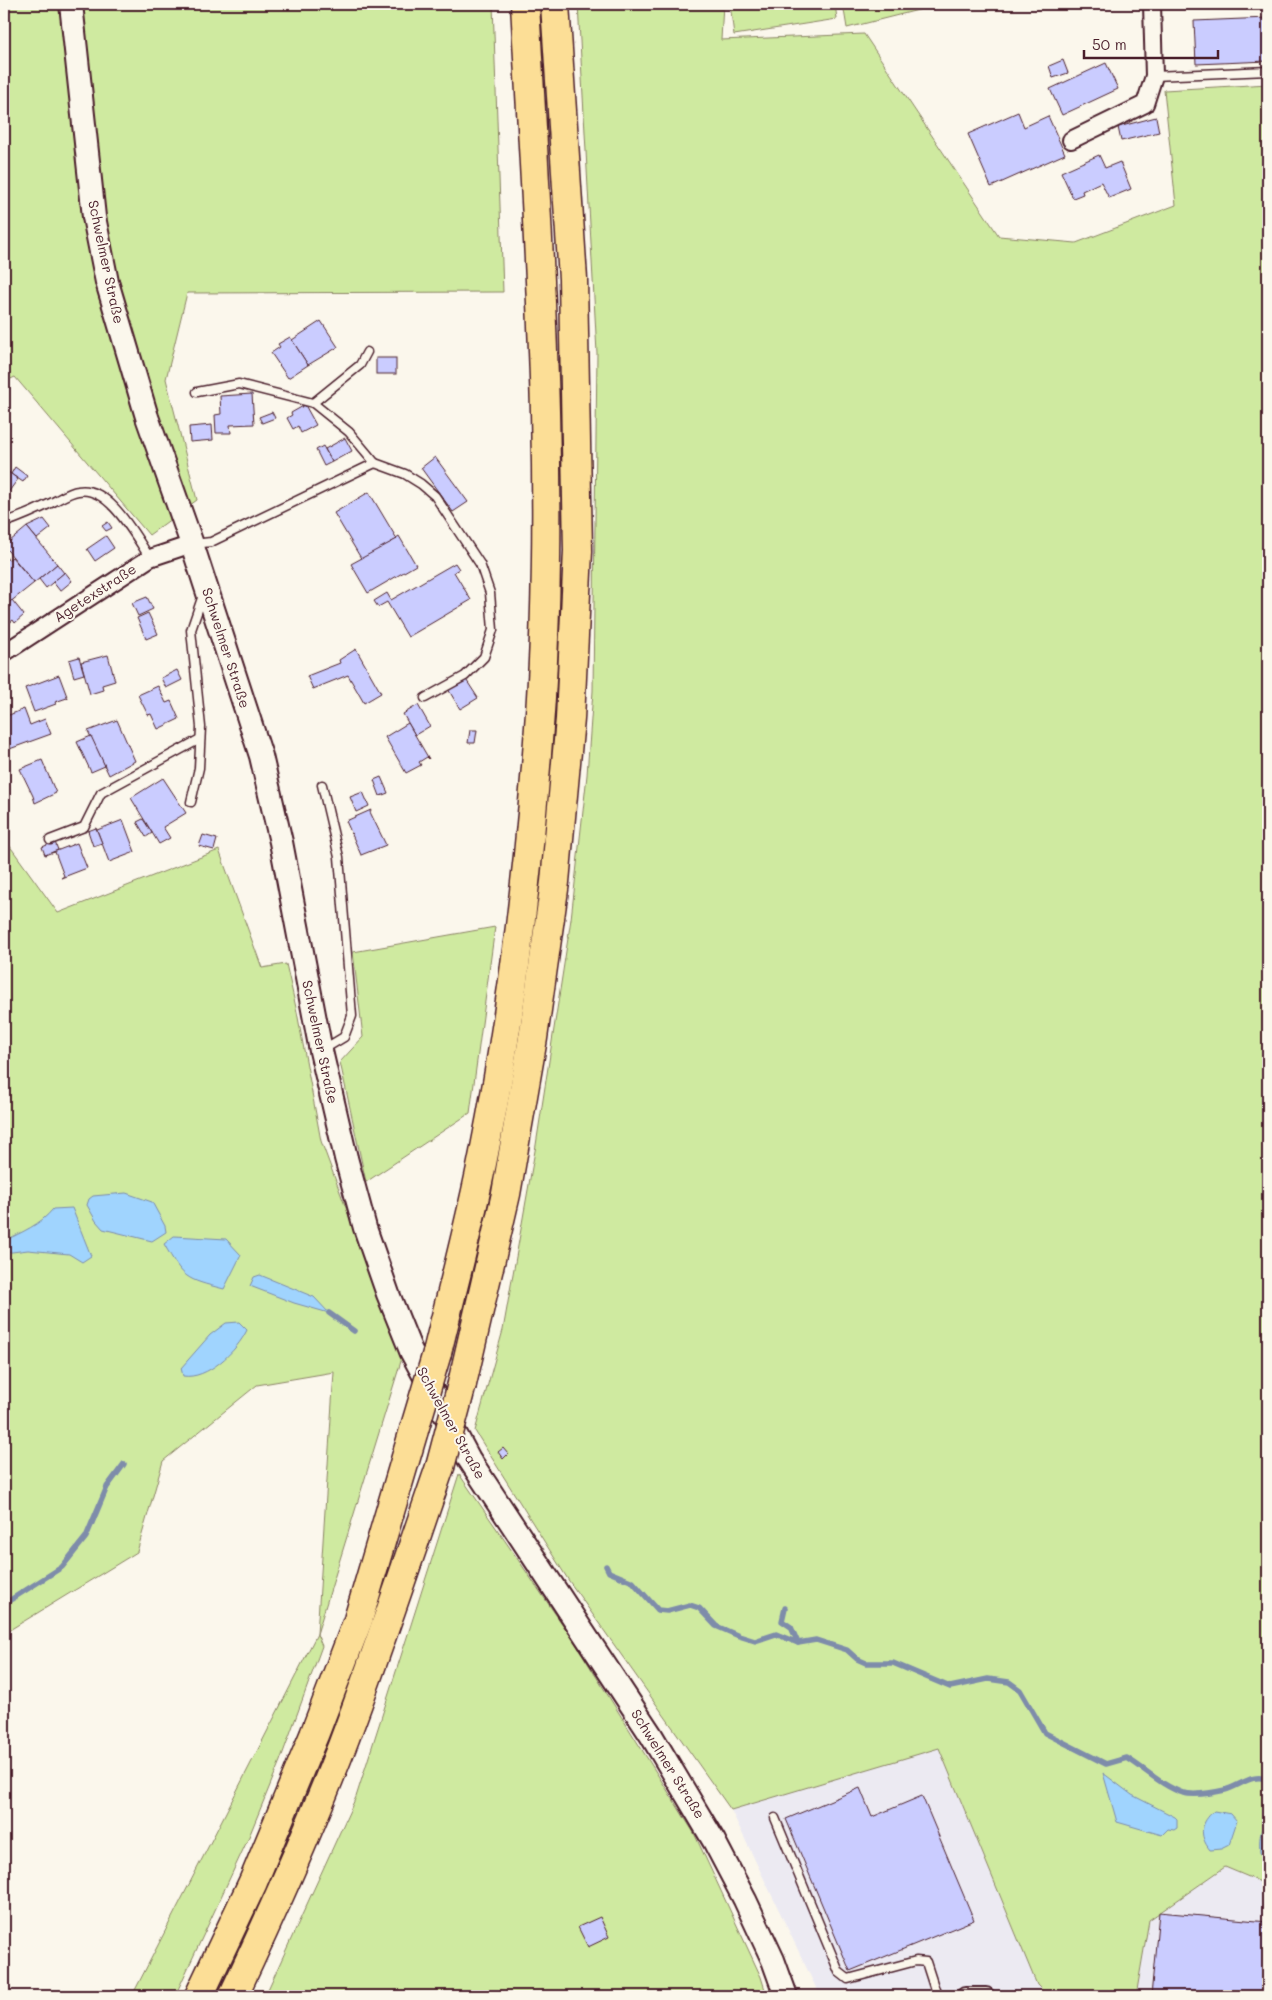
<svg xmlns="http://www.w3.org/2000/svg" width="1272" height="2000" viewBox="0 0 1272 2000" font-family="Mali,sans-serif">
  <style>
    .built { fill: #eceaf2 }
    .green { fill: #cfeaa0; stroke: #8c8466 }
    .water { fill: #a0d4fe; stroke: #7e8caa }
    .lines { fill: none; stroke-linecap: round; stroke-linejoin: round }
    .stream { stroke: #7e8caa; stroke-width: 5.5 }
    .building { fill: #caccff; stroke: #4a1f2b }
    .service-casing { stroke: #4a1f2b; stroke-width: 11 }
    .minor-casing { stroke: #4a1f2b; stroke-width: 20 }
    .secondary-casing { stroke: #4a1f2b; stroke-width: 26 }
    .motorway-casing { stroke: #4a1f2b; stroke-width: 31 }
    .service { stroke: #fbf7ec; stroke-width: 8 }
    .minor { stroke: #fbf7ec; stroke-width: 16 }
    .secondary { stroke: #fbf7ec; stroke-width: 22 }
    .motorway { stroke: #fcde96; stroke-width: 28 }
    .motorway-bridge-casing { stroke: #4a1f2b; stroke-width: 31; stroke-linecap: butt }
    .motorway-bridge { stroke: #fcde96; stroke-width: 28 }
    .labels { text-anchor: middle; stroke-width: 4; stroke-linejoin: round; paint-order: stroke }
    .street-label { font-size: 14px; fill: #4a1f2b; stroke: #fbf7ec }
  </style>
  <rect width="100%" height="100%" fill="#fbf7ec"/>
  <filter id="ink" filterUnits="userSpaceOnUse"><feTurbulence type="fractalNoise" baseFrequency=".02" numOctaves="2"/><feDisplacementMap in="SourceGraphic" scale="10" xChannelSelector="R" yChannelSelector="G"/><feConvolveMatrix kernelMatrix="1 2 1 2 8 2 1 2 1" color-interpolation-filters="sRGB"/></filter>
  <g filter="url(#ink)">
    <!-- built -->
    <g class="built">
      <path d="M 939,1747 L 1037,1985 L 1048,1996 L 820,1996 L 731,1810 Z"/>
      <path d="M 1225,1867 L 1268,1885 L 1268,1996 L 1136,1996 L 1149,1920 Z"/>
    </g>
    <!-- green -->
    <g class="green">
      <path d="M 4,4 L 493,4 L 503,292 L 187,293 L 166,379 L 197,500 L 149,535 L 15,377 L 4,382 Z"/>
      <path d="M 578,4 L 723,4 L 721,40 L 864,34 L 999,236 L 1076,243 L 1176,205 L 1164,90 L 1268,84 L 1268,1885 L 1225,1867 L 1149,1920 L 1136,1996 L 1048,1996 L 1037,1985 L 939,1748 L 731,1810 L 569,1581 L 475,1431 L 503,1330 L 536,1145 L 571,919 L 587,775 L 593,691 L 597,353 Z"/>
      <path d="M 730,4 L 835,4 L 837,19 L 734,35 Z"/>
      <path d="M 843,4 L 942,4 L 847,28 Z"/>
      <path d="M 4,838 L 58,913 L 219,850 L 262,968 L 286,964 L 297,1012 L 321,1141 L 402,1358 L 317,1634 L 322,1646 L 280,1761 L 248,1839 L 175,1996 L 132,1996 L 317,1634 L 334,1372 L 257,1385 L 163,1461 L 137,1552 L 8,1631 L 4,1635 Z"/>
      <path d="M 495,927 L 470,1113 L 366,1182 L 340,1062 L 363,1037 L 353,952 Z"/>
      <path d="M 459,1474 L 574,1641 L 694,1833 L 761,1977 L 767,1996 L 265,1996 L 356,1797 Z"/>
    </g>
    <!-- water -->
    <g class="water">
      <path d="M 126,1193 L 152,1202 L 165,1226 L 166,1232 L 152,1241 L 103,1229 L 96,1221 L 87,1205 L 89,1199 L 93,1196 Z"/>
      <path d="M 72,1208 L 91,1256 L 82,1262 L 69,1254 L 28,1250 L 4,1253 L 4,1241 C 22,1232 40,1225 53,1209 Z"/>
      <path d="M 174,1236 L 226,1239 L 241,1255 L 224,1289 C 185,1279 184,1279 164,1244 Z"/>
      <path d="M 260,1275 L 314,1297 L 329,1313 L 294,1303 L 250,1286 L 254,1277 Z"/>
      <path d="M 239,1322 L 247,1330 C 237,1351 207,1380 183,1376 L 181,1368 L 210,1335 L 226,1323 Z"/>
      <path d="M 1103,1773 L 1132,1795 L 1175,1817 L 1177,1819 L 1177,1828 L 1174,1830 L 1168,1829 L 1162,1835 L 1117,1822 Z"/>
      <path d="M 1214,1811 L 1231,1814 L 1237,1821 L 1229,1845 L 1221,1849 L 1210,1850 C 1198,1835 1201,1822 1214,1811 Z"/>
      <path d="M 1268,1821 L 1268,1860 L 1260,1853 C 1259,1841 1259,1829 1268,1821 Z"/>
    </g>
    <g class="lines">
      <!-- stream -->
      <g class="stream">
        <path d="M 329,1313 L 354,1331"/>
        <path d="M 606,1566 L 609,1572 L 633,1582 L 658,1610 L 667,1611 L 690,1605 L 699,1608 L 716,1626 L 739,1636 L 755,1641 L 776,1634 L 798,1643 L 816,1640 L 847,1650 L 857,1659 L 866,1663 L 893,1663 L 950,1687 L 988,1679 L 1009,1682 L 1020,1690 L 1045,1733 L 1106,1764 L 1127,1758 C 1145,1769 1162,1786 1183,1793 C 1196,1796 1212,1793 1225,1790 C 1238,1787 1254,1772 1268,1780"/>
        <path d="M 4,1604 L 62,1567 L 86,1537 L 107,1487 L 124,1464"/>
        <path d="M 785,1608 L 782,1621 L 791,1627 L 798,1643"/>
      </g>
    </g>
    <!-- building -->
    <g class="building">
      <path d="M 1268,18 L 1268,61 L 1196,64 L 1194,21 Z"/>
      <path d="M 1063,60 L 1068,73 L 1053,78 L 1049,66 Z"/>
      <path d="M 1106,63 L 1118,89 L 1062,115 L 1050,89 Z"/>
      <path d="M 1018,112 L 1024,127 L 1048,116 L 1065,154 L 991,187 L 968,134 Z"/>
      <path d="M 1156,117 L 1159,132 L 1121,141 L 1118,127 Z"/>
      <path d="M 1099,155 L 1105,168 L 1120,162 L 1131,189 L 1109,198 L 1101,182 L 1082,191 L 1083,194 L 1073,198 L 1061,172 Z"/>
      <path d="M 321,321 L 338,347 L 308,365 L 292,340 Z"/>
      <path d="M 290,337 L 308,365 L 288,378 L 271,353 L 280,347 L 278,344 Z"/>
      <rect x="376" y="358" width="20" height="16"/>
      <path d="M 252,394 L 254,424 L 230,425 L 231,433 L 216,433 L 215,415 L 221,414 L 220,396 Z"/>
      <path d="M 305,405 L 316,425 L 301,433 L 298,426 L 293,429 L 287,418 L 292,415 L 291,413 Z"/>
      <path d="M 272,412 L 275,418 L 262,423 L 259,417 Z"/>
      <path d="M 212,425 L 213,440 L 190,442 L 189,427 Z"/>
      <path d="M 345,438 L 352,451 L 332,462 L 325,449 Z"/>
      <path d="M 323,446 L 332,462 L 324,466 L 316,450 Z"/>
      <path d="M 435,457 L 468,502 L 453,512 L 421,468 Z"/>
      <path d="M 15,467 L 27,476 L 23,482 L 11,474 Z"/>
      <path d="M 4,469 L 18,479 L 4,498 Z"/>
      <path d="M 369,492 L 397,539 L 362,560 L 334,513 Z"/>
      <path d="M 44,519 L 51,528 L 37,539 L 27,527 Z"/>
      <path d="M 108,522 L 112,528 L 106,531 L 102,526 Z"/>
      <path d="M 27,527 L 57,564 L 34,583 L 4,546 Z"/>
      <path d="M 106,536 L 114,548 L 95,561 L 87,549 Z"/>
      <path d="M 399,536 L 416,565 L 368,593 L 351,564 L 397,539 L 396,538 Z"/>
      <path d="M 4,554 L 8,560 L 12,557 L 34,583 L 9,603 L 4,596 Z"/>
      <path d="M 455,563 L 459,569 L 454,572 L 471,600 L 408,637 L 387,602 L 378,607 L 374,601 L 387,593 L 391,600 Z"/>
      <path d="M 57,564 L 64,573 L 46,588 L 39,579 Z"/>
      <path d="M 65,572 L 72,581 L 60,591 L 53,582 Z"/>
      <path d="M 4,597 L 9,603 L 12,600 L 24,615 L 15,623 L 13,620 L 4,627 Z"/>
      <path d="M 147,597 L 153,609 L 138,616 L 132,603 Z"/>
      <path d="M 148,613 L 158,634 L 146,639 L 137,618 Z"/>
      <path d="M 356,649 L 381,693 L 364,703 L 348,675 L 313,689 L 307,676 L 340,663 L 339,660 Z"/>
      <path d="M 108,655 L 115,681 L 102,685 L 103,690 L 90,694 L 81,662 Z"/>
      <path d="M 79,657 L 84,674 L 74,677 L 69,660 Z"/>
      <path d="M 177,670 L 182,680 L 166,688 L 161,678 Z"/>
      <path d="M 59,675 L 68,699 L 67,698 L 55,702 L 56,704 L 34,712 L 25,688 Z"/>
      <path d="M 465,678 L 478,698 L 460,709 L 448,689 Z"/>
      <path d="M 158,686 L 166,703 L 171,701 L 179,719 L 158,729 L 151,714 L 148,715 L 138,695 Z"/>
      <path d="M 418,705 L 430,726 L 415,735 L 403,714 Z"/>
      <path d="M 24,709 L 30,725 L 45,719 L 51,734 L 4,751 L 4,717 Z"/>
      <path d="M 117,720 L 135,761 L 109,775 L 88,731 Z"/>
      <path d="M 408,723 L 429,759 L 427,757 L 419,762 L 421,765 L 406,773 L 385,737 Z"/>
      <path d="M 470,730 L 477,730 L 475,743 L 468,743 Z"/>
      <path d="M 91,736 L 105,766 L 91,772 L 77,742 Z"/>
      <path d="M 42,760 L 56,793 L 35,803 L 33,796 L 20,769 Z"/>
      <path d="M 381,777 L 388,793 L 380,796 L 374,780 Z"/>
      <path d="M 163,778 L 186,813 L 163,827 L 170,838 L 159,844 L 131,798 Z"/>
      <path d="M 363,792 L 369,806 L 356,812 L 350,797 Z"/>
      <path d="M 371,810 L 370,812 L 386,845 L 361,855 L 346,821 Z"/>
      <path d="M 143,819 L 152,833 L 146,837 L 137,822 Z"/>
      <path d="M 123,820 L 135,852 L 109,862 L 97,830 Z"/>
      <path d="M 96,828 L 102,843 L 93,846 L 88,831 Z"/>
      <path d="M 203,835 L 217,839 L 214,850 L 199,846 Z"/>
      <path d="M 55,842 L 58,850 L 45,855 L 42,847 Z"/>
      <path d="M 77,843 L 87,868 L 61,878 L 64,876 L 55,852 L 51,853 Z"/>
      <path d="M 503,1448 L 508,1454 L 503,1459 L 498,1452 Z"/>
      <path d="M 860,1788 L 872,1817 L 922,1796 L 974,1920 L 850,1971 L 786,1819 Z"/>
      <path d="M 1159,1912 L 1268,1922 L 1268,1996 L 1151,1996 Z"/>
      <path d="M 600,1917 L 609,1937 L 588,1947 L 578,1927 Z"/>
    </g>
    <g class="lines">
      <!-- service casing -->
      <g class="service-casing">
        <g id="service">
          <path d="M 1154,76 L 1268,71"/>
          <path d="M 367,352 L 360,365 L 313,403 L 349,432 L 375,463"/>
          <path d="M 197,392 L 239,384 L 313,403"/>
          <path d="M 4,523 C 21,517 37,510 53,502 C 61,498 70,492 78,491 C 109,485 135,536 150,558"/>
          <path d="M 194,544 L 211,542 L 375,463 L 405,474 L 421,484 L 435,496 L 480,564 L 490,593 L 493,630 L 484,657 L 465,676 L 425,698"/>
          <path d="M 322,785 L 339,857 L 352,1016 L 344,1037 L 324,1049"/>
          <path d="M 191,802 L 199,768 L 201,727 L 191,630 L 203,595"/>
          <path d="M 50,840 L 84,827 L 101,793 L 200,739"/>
          <path d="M 775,1818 L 839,1972 L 848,1979 L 916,1961 L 926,1962 L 937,1996"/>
        </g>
      </g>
      <!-- minor casing -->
      <g class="minor-casing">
        <g id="minor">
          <path d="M 1071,140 L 1145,104 L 1154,76 L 1152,4"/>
          <path d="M 4,653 L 150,558 L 192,544"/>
          <path d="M 965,1996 L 986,1996"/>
        </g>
      </g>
      <!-- secondary casing -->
      <g class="secondary-casing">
        <path id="secondary" d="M 71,4 L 94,217 L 107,282 L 147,417 L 192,544 L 261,756 L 281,842 L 321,1051 L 346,1158 L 365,1228 L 388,1294 L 411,1351 L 469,1459 L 651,1735 L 714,1841 L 745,1900 L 773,1960 L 786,1996"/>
      </g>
      <!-- motorway casing -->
      <g class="motorway-casing">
        <g id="motorway">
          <path d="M 437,1353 C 453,1286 471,1220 484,1153 C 512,1013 529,869 539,727 C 557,486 538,244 525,4"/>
          <path d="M 462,1384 L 506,1194 L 533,1038 L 555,882 L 570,719 L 578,551 L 573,279 L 555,4"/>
          <path d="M 199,1996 L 253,1882 L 314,1735 L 358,1620 L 414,1430"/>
          <path d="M 233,1996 C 272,1914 309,1831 342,1746 C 377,1654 408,1560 440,1467"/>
        </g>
      </g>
      <!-- service -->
      <use href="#service" class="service"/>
      <!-- minor -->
      <use href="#minor" class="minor"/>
      <!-- secondary -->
      <use href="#secondary" class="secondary"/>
      <!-- motorway -->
      <use href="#motorway" class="motorway"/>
      <!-- motorway-bridge casing -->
      <g class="motorway-bridge-casing">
        <g id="motorway-bridge">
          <path d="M 414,1430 L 437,1353"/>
          <path d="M 440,1467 L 462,1384"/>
        </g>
      </g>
      <!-- motorway-bridge -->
      <use href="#motorway-bridge" class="motorway-bridge"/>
    </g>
  </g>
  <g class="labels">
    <!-- street labels -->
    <g class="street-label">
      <text transform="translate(106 262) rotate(78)" y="5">Schwelmer Straße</text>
      <text transform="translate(95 593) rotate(-33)" y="5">Agetexstraße</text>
      <text transform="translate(226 648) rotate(72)" y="5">Schwelmer Straße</text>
      <text transform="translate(320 1042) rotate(78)" y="5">Schwelmer Straße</text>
      <text transform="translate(451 1423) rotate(61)" y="5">Schwelmer Straße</text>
      <text transform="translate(668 1764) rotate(58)" y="5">Schwelmer Straße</text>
    </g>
  </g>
  <!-- margin -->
  <rect width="1272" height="2000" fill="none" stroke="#fbf7ec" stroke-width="20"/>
  <rect x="10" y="10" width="1252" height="1980" fill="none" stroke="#4a1f2b" stroke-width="2" filter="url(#ink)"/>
  <!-- scale -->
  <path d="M1084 50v8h134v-8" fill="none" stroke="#4a1f2b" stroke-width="2.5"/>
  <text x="1092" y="50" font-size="15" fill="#4a1f2b" stroke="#fbf7ec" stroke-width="4" paint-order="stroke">50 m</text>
</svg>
